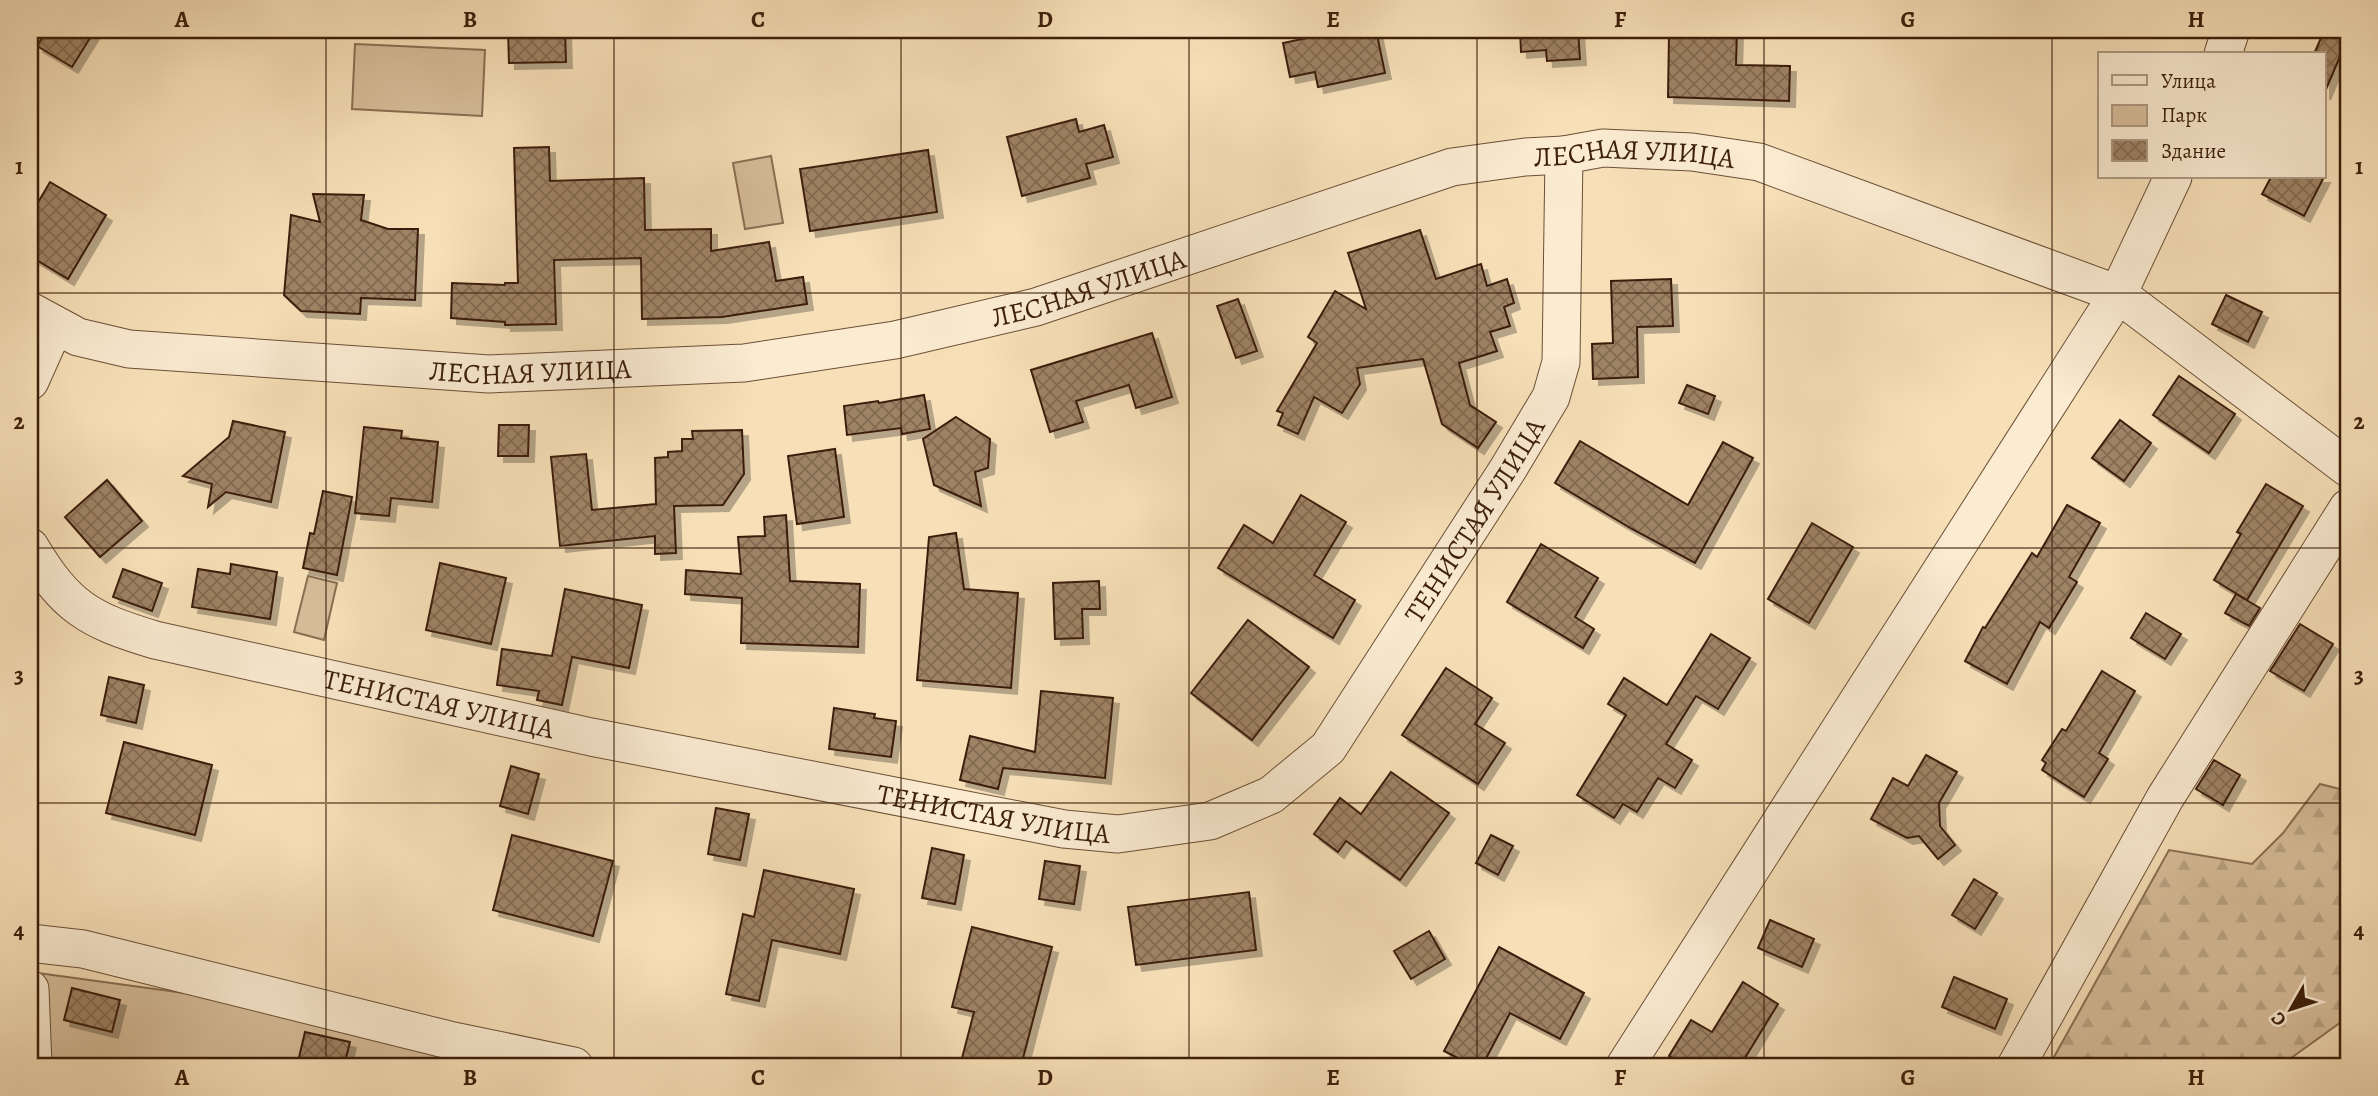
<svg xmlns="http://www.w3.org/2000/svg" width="2378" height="1096" viewBox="0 0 2378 1096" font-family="Alegreya,serif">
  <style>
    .green { fill: #d7bf9b; stroke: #8a6f53; stroke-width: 2 }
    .forest { fill: url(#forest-firs); stroke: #8a6f53; stroke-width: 2 }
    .building { fill: url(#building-cross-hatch); stroke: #3d1f0b; stroke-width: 2; filter: url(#shadow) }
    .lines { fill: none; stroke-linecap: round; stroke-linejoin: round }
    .minor-casing { stroke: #6c4f36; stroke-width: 39 }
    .minor { stroke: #faebd1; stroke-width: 37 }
    .grid { fill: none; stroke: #3d1f0b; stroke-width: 2; stroke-opacity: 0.55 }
    .labels { text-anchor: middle; stroke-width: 7; stroke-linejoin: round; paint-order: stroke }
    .street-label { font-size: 28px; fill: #3d1f0b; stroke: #faebd1 }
    .neatline { fill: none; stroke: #3d1f0b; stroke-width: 2.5 }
    .grid-label { font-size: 23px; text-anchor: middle; font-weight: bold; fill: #3d1f0b }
  </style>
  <defs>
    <pattern id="forest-firs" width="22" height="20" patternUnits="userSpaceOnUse" patternTransform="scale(1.75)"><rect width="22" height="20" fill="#d7bf9b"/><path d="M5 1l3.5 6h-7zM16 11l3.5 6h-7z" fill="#b9a484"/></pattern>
    <pattern id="building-cross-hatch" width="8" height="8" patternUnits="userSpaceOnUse" patternTransform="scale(1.75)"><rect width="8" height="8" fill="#9e8365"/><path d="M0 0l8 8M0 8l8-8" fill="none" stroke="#826b51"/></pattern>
    <filter id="shadow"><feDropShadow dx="6" dy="6" stdDeviation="0" flood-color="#0004"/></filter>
  </defs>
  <rect width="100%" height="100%" fill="#f7e0b8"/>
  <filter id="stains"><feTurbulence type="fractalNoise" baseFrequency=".00286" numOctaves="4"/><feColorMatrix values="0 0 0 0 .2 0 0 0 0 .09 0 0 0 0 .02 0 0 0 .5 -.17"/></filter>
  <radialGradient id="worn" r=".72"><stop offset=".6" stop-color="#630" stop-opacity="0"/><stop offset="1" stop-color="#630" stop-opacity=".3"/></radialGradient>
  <!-- green -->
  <g class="green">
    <path d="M 355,44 L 485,50 L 482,116 L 352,109 Z"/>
    <path d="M 771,156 L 783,223 L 745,229 L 733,163 Z"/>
    <path d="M 308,576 L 337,583 L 324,640 L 294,632 Z"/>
    <path d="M 38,973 L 250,1002 L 542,1066 L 30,1066 Z"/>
  </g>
  <!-- forest -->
  <path class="forest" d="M 2320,784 L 2348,791 L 2348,1017 L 2287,1061 L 2286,1066 L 2049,1066 L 2169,850 L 2252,864 L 2283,833 Z"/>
  <!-- building -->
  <g class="building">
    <path d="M 47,30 L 95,30 L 72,67 L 37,46 Z"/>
    <path d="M 508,30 L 565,30 L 566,62 L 509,63 Z"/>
    <path d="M 1305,30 L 1376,30 L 1385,73 L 1318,87 L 1315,72 L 1290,77 L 1283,43 L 1307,38 Z"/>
    <path d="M 1520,30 L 1578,30 L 1580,59 L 1547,61 L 1546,50 L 1521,52 Z"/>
    <path d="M 1685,30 L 1737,30 L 1736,65 L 1790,66 L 1789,101 L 1668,97 L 1669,35 L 1685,35 Z"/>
    <path d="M 2324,31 L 2348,41 L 2348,54 L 2341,54 L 2324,94 L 2324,54 L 2314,54 Z"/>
    <path d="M 1076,119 L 1079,132 L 1104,125 L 1113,157 L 1086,164 L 1090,178 L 1022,196 L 1007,137 Z"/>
    <path d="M 549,147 L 550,181 L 644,178 L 645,230 L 711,229 L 711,251 L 769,242 L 776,281 L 803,277 L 807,304 L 722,317 L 642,319 L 641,258 L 554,260 L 556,324 L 505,325 L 505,322 L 451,318 L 452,283 L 505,285 L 505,283 L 518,283 L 514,148 Z"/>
    <path d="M 928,150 L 937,212 L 810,231 L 800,169 Z"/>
    <path d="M 2271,177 L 2324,177 L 2304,216 L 2262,194 Z"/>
    <path d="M 50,182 L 106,215 L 68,279 L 30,256 L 30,216 Z"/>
    <path d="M 313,194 L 364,195 L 361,220 L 388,229 L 418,229 L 415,300 L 361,298 L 360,314 L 301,311 L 284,295 L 291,215 L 320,222 Z"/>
    <path d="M 1420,230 L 1436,279 L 1481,264 L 1487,286 L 1507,279 L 1514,303 L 1504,307 L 1510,326 L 1490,332 L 1497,351 L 1459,363 L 1470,405 L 1496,422 L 1478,448 L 1442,424 L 1423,359 L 1357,368 L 1360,384 L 1342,413 L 1314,397 L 1298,434 L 1278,425 L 1283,413 L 1277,411 L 1317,343 L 1308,337 L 1335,291 L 1366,309 L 1348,253 Z"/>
    <path d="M 1671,279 L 1673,326 L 1637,327 L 1638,377 L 1593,379 L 1592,344 L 1613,343 L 1611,281 Z"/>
    <path d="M 2226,295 L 2262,312 L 2248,342 L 2212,324 Z"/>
    <path d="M 1238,299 L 1257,351 L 1236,358 L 1217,306 Z"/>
    <path d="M 1152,333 L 1172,397 L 1136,408 L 1129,385 L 1076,401 L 1083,422 L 1050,432 L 1031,370 Z"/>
    <path d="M 2179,376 L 2235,414 L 2209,453 L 2153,415 Z"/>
    <path d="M 1687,385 L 1715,396 L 1708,414 L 1679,403 Z"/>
    <path d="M 924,395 L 930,429 L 902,434 L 901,428 L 847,435 L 844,406 L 878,401 L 879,403 Z"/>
    <path d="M 956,417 L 990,439 L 988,468 L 975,472 L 981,506 L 934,485 L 923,439 Z"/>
    <path d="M 2120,420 L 2151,443 L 2124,481 L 2092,458 Z"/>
    <path d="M 233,421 L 285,432 L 271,502 L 226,492 L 208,507 L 212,484 L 183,476 L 229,437 Z"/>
    <path d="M 499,425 L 529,425 L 528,456 L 498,456 Z"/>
    <path d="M 364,427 L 402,431 L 401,438 L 438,442 L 432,502 L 391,498 L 389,516 L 355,513 Z"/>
    <path d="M 742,430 L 744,474 L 723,505 L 674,506 L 676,553 L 655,554 L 655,536 L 560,546 L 551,457 L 586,454 L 592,510 L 656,504 L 655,458 L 668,457 L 668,452 L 682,451 L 682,439 L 693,439 L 692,431 Z"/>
    <path d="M 1580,441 L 1688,505 L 1723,442 L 1753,458 L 1695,563 L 1632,529 L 1555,483 Z"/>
    <path d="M 835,449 L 844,517 L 797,524 L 788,456 Z"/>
    <path d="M 107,480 L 142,521 L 100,557 L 65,517 Z"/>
    <path d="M 2266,484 L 2303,506 L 2247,600 L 2214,580 L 2241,534 L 2237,532 Z"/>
    <path d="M 323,491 L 352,497 L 337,575 L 303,568 L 310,533 L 314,534 Z"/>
    <path d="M 1301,495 L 1346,522 L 1314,575 L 1355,600 L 1333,638 L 1218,568 L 1244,525 L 1273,543 Z"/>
    <path d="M 2067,505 L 2100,523 L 2069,577 L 2077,582 L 2049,628 L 2040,622 L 2007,684 L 1965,661 L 1983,627 L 1985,628 L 2032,553 L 2037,557 Z"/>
    <path d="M 786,515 L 790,581 L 860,584 L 858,647 L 741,643 L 742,598 L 685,594 L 686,570 L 741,574 L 738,537 L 765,536 L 764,517 Z"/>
    <path d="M 1812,523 L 1853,547 L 1809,623 L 1768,599 Z"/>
    <path d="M 956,533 L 964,589 L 1018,593 L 1011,688 L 917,680 L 929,537 Z"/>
    <path d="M 1541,544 L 1598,578 L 1575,617 L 1594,629 L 1583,648 L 1507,602 Z"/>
    <path d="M 440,563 L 506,578 L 491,644 L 426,630 Z"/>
    <path d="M 231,564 L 277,572 L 270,619 L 192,607 L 198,569 L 230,574 Z"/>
    <path d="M 123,569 L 162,583 L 152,611 L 113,597 Z"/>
    <path d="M 1099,581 L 1100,609 L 1082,609 L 1083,638 L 1055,639 L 1053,583 Z"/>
    <path d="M 565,589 L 642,605 L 629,668 L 572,657 L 562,705 L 537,700 L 539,691 L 497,685 L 502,649 L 552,656 Z"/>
    <path d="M 2236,594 L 2260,608 L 2249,626 L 2225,613 Z"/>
    <path d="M 2146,613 L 2181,634 L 2165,659 L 2131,638 Z"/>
    <path d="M 1248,620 L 1309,667 L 1252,740 L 1191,693 Z"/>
    <path d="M 2300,624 L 2333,644 L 2304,691 L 2270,671 Z"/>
    <path d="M 1711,634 L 1750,658 L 1718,709 L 1696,696 L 1666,744 L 1692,760 L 1675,788 L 1658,778 L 1637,812 L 1623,804 L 1614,818 L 1577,795 L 1626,715 L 1608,704 L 1624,678 L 1667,705 Z"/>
    <path d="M 1446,668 L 1492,698 L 1475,724 L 1505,743 L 1478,784 L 1402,735 Z"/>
    <path d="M 2102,671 L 2135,691 L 2099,753 L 2108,759 L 2084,797 L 2042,770 L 2046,763 L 2042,760 L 2062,729 L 2066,731 Z"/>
    <path d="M 109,677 L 144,685 L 136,723 L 101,715 Z"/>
    <path d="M 1041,691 L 1113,698 L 1105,778 L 1003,768 L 998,789 L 960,780 L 970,736 L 1035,752 Z"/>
    <path d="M 834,708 L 875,714 L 874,718 L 896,721 L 891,757 L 829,749 Z"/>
    <path d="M 124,742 L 212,765 L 195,835 L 106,813 Z"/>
    <path d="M 1926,755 L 1957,772 L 1939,803 L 1940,826 L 1955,845 L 1938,859 L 1919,836 L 1907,838 L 1871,819 L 1893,778 L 1908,786 Z"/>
    <path d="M 2214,760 L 2240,775 L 2223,805 L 2196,789 Z"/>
    <path d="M 511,766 L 539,774 L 528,814 L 500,806 Z"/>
    <path d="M 1391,772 L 1449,813 L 1400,880 L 1346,841 L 1338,852 L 1314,834 L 1340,798 L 1361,814 Z"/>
    <path d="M 716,808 L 749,814 L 740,860 L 708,854 Z"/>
    <path d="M 512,835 L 613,861 L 593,936 L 493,910 Z"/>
    <path d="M 1491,835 L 1513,846 L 1498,875 L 1476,863 Z"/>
    <path d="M 932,848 L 964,855 L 955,904 L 922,898 Z"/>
    <path d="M 1045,861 L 1080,866 L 1074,904 L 1039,899 Z"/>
    <path d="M 764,870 L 854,889 L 840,954 L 772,940 L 759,1001 L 726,994 L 743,914 L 754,917 Z"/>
    <path d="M 1974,879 L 1997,893 L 1975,929 L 1952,915 Z"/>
    <path d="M 1249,892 L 1256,950 L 1136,965 L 1128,907 Z"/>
    <path d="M 1770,920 L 1814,939 L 1802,967 L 1758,948 Z"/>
    <path d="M 972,927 L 1052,947 L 1021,1066 L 976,1066 L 961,1062 L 974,1012 L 952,1007 Z"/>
    <path d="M 1429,931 L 1445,959 L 1411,979 L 1394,951 Z"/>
    <path d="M 1499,947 L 1584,993 L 1560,1039 L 1510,1013 L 1482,1066 L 1473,1066 L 1444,1051 Z"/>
    <path d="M 1954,977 L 2007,999 L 1995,1029 L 1942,1007 Z"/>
    <path d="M 1743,982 L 1778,1004 L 1740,1066 L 1686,1066 L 1669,1056 L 1691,1020 L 1712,1032 Z"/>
    <path d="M 72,988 L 120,1000 L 112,1032 L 64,1020 Z"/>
    <path d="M 305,1032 L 350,1042 L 344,1066 L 297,1066 Z"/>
  </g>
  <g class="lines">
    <!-- minor casing -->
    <g class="minor-casing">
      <g id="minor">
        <path d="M 2223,54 L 2231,30"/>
        <path id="s1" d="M 30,311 L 78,337 L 129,349 L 489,374 L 744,363 L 895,340 L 1036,307 L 1452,167 L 1525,157 L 1564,155 L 1603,148 L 1692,152 L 1759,162 L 2118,294 L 2348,468"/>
        <path d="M 30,381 L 55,325"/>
        <path id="s2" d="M 30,547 C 66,607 88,620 155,640 L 591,737 L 1064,829 L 1118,834 L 1210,821 L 1271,795 L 1328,748 L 1508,469 L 1551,397 L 1561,362 L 1564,155"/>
        <path d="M 30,943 L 83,949 L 449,1040 L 574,1066"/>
        <path d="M 30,989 L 33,1066"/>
        <path d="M 1625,1066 L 2118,294 L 2173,177"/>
        <path d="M 2016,1066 L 2165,798 L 2348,508"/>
      </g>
    </g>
    <!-- minor -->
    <use href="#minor" class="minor"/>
  </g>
  <!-- grid -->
  <path class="grid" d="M 326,30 L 326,1066M 614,30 L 614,1066M 901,30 L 901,1066M 1189,30 L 1189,1066M 1477,30 L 1477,1066M 1764,30 L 1764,1066M 2052,30 L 2052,1066M 30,293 L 2348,293M 30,548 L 2348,548M 30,803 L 2348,803"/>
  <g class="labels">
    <!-- street labels -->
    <g class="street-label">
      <text dy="10" stroke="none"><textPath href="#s1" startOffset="1643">ЛЕСНАЯ УЛИЦА</textPath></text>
      <text dy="10" stroke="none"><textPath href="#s1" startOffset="1076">ЛЕСНАЯ УЛИЦА</textPath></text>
      <text dy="10" stroke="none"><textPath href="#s1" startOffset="509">ЛЕСНАЯ УЛИЦА</textPath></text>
      <text dy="10" stroke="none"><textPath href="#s2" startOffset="1648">ТЕНИСТАЯ УЛИЦА</textPath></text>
      <text dy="10" stroke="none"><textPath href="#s2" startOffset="452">ТЕНИСТАЯ УЛИЦА</textPath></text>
      <text dy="10" stroke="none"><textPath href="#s2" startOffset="1018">ТЕНИСТАЯ УЛИЦА</textPath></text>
    </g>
  </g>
  <!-- margin -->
  <rect width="2378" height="1096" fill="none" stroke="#f7e0b8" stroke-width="77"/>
  <!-- legend -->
  <rect x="2098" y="52" width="228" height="126" fill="#faebd1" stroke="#ae9982" stroke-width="2"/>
  <rect x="2112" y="75" width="35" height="10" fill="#faebd1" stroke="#ae9982" stroke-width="2"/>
  <text x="2161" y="88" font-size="21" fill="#3d1f0b">Улица</text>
  <rect x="2112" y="105" width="35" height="21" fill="#d7bf9b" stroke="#ae9982" stroke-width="2"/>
  <text x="2161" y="122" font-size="21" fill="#3d1f0b">Парк</text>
  <rect x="2112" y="140" width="35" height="21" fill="url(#building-cross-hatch)" stroke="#ae9982" stroke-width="2"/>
  <text x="2161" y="158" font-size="21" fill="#3d1f0b">Здание</text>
  <!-- north arrow -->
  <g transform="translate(2291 1009) rotate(231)" stroke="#faebd1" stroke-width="5" paint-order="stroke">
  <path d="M0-5L12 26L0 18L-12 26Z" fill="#3d1f0b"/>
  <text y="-10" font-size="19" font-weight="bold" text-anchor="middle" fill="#3d1f0b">С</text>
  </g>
  <rect x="38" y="38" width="2302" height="1020" class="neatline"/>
  <g class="grid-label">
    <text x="182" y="27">A</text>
    <text x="470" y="27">B</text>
    <text x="758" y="27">C</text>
    <text x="1045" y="27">D</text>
    <text x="1333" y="27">E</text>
    <text x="1620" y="27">F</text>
    <text x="1908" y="27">G</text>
    <text x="2196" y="27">H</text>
    <text x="19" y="174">1</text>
    <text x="2359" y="174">1</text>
    <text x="19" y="429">2</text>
    <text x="2359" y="429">2</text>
    <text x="19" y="683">3</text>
    <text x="2359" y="683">3</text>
    <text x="19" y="938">4</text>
    <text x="2359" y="938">4</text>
    <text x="182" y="1085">A</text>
    <text x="470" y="1085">B</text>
    <text x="758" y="1085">C</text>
    <text x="1045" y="1085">D</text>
    <text x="1333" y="1085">E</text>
    <text x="1620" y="1085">F</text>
    <text x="1908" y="1085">G</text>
    <text x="2196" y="1085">H</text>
  </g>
  <rect width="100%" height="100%" filter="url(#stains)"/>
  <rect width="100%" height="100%" fill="url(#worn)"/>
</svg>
